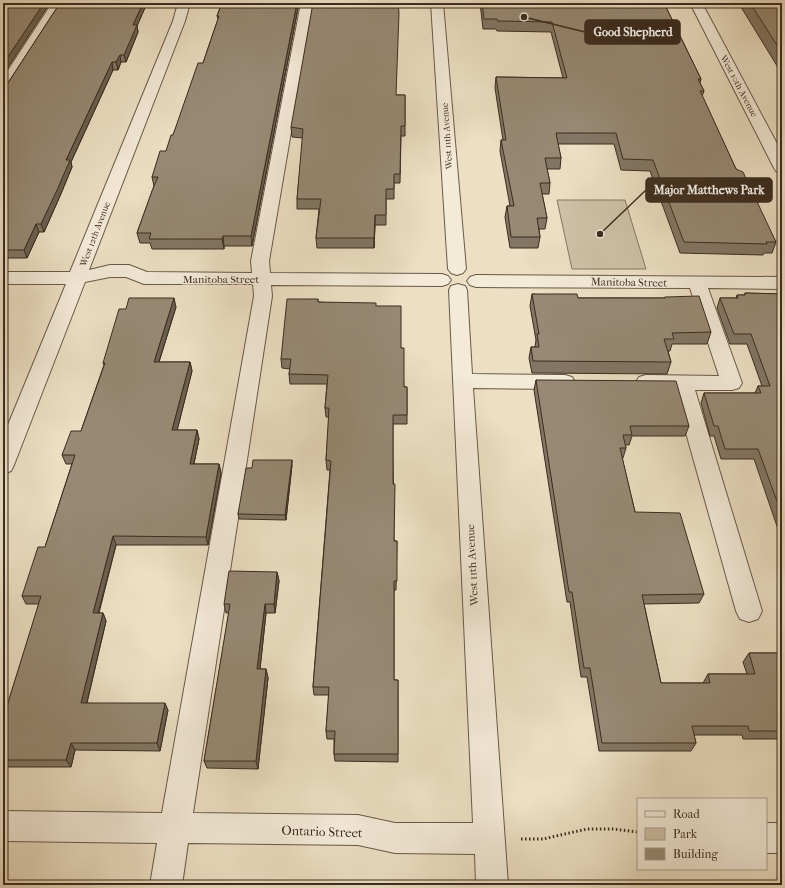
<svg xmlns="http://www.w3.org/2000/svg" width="785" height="888" viewBox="0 0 785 888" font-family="'IM FELL French Canon',serif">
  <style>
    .green { fill: #cec1a7; stroke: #847663 }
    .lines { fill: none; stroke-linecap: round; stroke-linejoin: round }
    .minor-casing { stroke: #675948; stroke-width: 2 }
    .path { stroke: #3b2c1f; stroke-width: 3; stroke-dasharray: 1.5 2.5; stroke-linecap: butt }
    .minor { fill: #f3ead8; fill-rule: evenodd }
    .wall { fill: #827664; stroke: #3b2c1f }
    .shaded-wall { fill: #6a6051; stroke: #3b2c1f }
    .building { fill: #978974; stroke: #3b2c1f }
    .labels { text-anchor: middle; stroke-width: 3; stroke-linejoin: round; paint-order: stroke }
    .far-street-label { font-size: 9px; fill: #3b2c1f; stroke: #f3ead8 }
    .street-label { font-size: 11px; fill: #3b2c1f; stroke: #f3ead8 }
    .near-street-label { font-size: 13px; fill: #3b2c1f; stroke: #f3ead8 }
    .leader { fill: none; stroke: #3b2c1f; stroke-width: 1.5 }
    .callout-dot { fill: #3b2c1f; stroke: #f3ead8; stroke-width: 1.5 }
    .callout { fill: #3b2c1f; stroke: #3b2c1f; stroke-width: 1.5 }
    .callout-label { font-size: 12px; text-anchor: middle; font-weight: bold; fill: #fff }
  </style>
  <rect width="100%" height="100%" fill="#ecdfc3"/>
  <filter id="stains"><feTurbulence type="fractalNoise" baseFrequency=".005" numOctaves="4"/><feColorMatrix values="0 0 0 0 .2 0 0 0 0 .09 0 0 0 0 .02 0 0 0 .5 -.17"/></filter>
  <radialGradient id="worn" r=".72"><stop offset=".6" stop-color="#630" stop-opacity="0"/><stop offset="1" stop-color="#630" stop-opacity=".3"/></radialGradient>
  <!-- green -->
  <path class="green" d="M 557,200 L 625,200 L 646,269 L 572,269 Z"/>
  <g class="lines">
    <!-- minor casing -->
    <g class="minor-casing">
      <g id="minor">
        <path d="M 52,3 L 64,3 L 10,89 L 8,92 L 3,93 L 3,78 Z"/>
        <path d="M 178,3 L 190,3 L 185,21 L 89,270 L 110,265 L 129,265 L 147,272 L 252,273 L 251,261 L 301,3 L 313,3 L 269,261 L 270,273 L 442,274 L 448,276 L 451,280 L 448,284 L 442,286 L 271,285 L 272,296 L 193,813 L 358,815 L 395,823 L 473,823 L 449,290 L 451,286 L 458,284 L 465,286 L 467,290 L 472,374 L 565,375 L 572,377 L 575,382 L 572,387 L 565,389 L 473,388 L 508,885 L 476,885 L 475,854 L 395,853 L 358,845 L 188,843 L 182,885 L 150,885 L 157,843 L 3,841 L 3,811 L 162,813 L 254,296 L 253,284 L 144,284 L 126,277 L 110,277 L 85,282 L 14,465 L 11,471 L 3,474 L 3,437 L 66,284 L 3,284 L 3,272 L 70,272 L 173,21 Z"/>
        <path d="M 431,3 L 443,3 L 466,269 L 463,273 L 457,275 L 451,273 L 448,269 Z"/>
        <path d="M 690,3 L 702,3 L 782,153 L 782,173 L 776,171 L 774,168 Z"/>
        <path d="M 476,275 L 782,277 L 782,289 L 708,288 L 742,383 L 739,388 L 732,390 L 695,390 L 762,611 L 758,619 L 749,622 L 740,619 L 736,611 L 674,390 L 646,389 L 639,387 L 636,382 L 639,377 L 646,375 L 719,376 L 690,288 L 476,287 L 470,285 L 467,281 L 470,277 Z"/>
        <rect x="766" y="823" width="16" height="30"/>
      </g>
    </g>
    <!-- path -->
    <path class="path" d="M 521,839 L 543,839 L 587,829 L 613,829 L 638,832"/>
    <!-- minor -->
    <use href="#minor" class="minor"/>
  </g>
  <!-- wall -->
  <g class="wall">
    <path d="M 60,3 L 147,3 L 137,26 L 138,32 L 126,62 L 121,62 L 118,70 L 113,70 L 71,162 L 72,167 L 60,196 L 44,232 L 39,232 L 27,258 L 3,258 L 3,87 L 6,86 Z"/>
    <path d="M 221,3 L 299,3 L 252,246 L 224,246 L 224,249 L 152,249 L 150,243 L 140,243 L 137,233 L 154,186 L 152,177 L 166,151 L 173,135 L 203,63 L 218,19 L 217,16 L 221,5 Z"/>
    <path d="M 480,3 L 664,3 L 701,79 L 700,83 L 704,91 L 702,96 L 736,169 L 776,242 L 772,253 L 764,253 L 763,255 L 680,253 L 650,171 L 621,170 L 614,144 L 558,144 L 561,158 L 560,169 L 547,169 L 550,183 L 549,194 L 542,194 L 547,218 L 545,229 L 539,229 L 540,237 L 538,248 L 510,248 L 505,217 L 507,206 L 510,206 L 500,151 L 501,140 L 503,140 L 495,88 L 496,77 L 563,78 L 551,32 L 497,31 L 496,29 L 483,29 Z"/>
    <path d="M 742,3 L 782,3 L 782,74 L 741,7 Z"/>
    <path d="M 396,95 L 405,95 L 405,136 L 401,136 L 400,183 L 394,183 L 394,199 L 386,199 L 386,225 L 375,225 L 374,248 L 317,248 L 316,238 L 319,209 L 297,209 L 297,199 L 303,138 L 292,137 L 291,127 Z"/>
    <path d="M 745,293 L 782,294 L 782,544 L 779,537 L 780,535 L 754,459 L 721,459 L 714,436 L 710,436 L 701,403 L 704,393 L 755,393 L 758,386 L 762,386 L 747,344 L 730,344 L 717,308 L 720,298 L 736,298 L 737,295 L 744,295 Z"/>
    <path d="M 532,294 L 578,298 L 664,298 L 665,297 L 711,332 L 707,344 L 672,344 L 670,351 L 668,351 L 671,362 L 667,374 L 532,373 L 529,358 L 531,347 L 535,347 L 536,340 L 530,306 Z"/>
    <path d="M 318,299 L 318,302 L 376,306 L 401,348 L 404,387 L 407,387 L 407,424 L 393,424 L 393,458 L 394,541 L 397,541 L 396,590 L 394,590 L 394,680 L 398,680 L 398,762 L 335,761 L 334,754 L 334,739 L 327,739 L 326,731 L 329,695 L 314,695 L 313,687 L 330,470 L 327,470 L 326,460 L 329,417 L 326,417 L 325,408 L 327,384 L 290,384 L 289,374 L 290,369 L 282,368 L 281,359 Z"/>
    <path d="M 176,307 L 159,362 L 190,362 L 192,371 L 177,430 L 197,430 L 199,439 L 194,464 L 219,464 L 221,473 L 208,545 L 116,545 L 99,613 L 103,613 L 106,621 L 87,703 L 168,710 L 160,751 L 75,750 L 71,767 L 3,767 L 3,719 L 39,604 L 26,604 L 22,596 L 45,547 L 72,464 L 66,464 L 62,455 L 81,431 L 104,365 L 103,363 Z"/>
    <path d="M 536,380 L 689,426 L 685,436 L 632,436 L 629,445 L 625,445 L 626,448 L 623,458 L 622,458 L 635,512 L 704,594 L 699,603 L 644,604 L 661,683 L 703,683 L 708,674 L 747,674 L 743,662 L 749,653 L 782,653 L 782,739 L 743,739 L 742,735 L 694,735 L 696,743 L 691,751 L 599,751 L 587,677 L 581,677 L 570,602 L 567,602 L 534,390 Z"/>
    <path d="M 292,465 L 286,520 L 239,519 L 238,514 L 252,468 Z"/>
    <path d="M 277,572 L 279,581 L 275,613 L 266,613 L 260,669 L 266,669 L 268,678 L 258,769 L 207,768 L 204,761 L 229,613 L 226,613 L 224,604 Z"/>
  </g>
  <!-- shaded-wall -->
  <g class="shaded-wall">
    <path d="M 44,3 L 50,3 L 3,75 L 3,64 Z"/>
    <path d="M 143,3 L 147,3 L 137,26 L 138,32 L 126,62 L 124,55 L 133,25 Z"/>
    <path d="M 297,3 L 299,3 L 252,246 L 251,236 Z"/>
    <path d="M 120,55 L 121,62 L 118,70 L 116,62 Z"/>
    <path d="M 112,62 L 113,70 L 71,162 L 72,167 L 60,196 L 44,232 L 41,224 L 66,160 Z"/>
    <path d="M 375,215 L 375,225 L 374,248 L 374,238 Z"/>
    <path d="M 36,224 L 39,232 L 27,258 L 24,250 Z"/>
    <path d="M 223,236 L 224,246 L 224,249 L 222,239 Z"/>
    <path d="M 174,298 L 176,307 L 156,371 L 154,362 Z"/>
    <path d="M 190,362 L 192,371 L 175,439 L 172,430 Z"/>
    <path d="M 197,430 L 199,439 L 192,472 L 190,464 Z"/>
    <path d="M 292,460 L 292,465 L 286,520 L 285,515 Z"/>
    <path d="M 219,464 L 221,473 L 208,545 L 206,537 Z"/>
    <path d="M 113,536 L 116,545 L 96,621 L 93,613 Z"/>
    <path d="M 277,572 L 279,581 L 275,613 L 274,604 Z"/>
    <path d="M 265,604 L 266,613 L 259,678 L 257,669 Z"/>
    <path d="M 103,613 L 106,621 L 85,710 L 81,703 Z"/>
    <path d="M 266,669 L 268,678 L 258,769 L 256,761 Z"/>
    <path d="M 165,703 L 168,710 L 160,751 L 157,743 Z"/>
    <path d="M 71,743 L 75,750 L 71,767 L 66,760 Z"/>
  </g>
  <!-- building -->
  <g class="building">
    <path d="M 3,3 L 44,3 L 3,64 Z"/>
    <path d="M 60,3 L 143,3 L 133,25 L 137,25 L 124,55 L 120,55 L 116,62 L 112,62 L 66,160 L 70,160 L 58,188 L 41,224 L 36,224 L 24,250 L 3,250 L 3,87 L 6,86 Z"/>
    <path d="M 222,3 L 297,3 L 251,236 L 223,236 L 222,239 L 149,239 L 151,233 L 137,233 L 152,191 L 158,177 L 152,177 L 160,151 L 166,151 L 171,135 L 173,135 L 198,63 L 203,63 L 219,16 L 217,16 Z"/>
    <path d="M 313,3 L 398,3 L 399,13 L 396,95 L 405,95 L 405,126 L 401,126 L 400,174 L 394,174 L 394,189 L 386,189 L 386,215 L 375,215 L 374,238 L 316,238 L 321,199 L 297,199 L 303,129 L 291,127 Z"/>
    <path d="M 482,3 L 664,3 L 701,79 L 698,79 L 704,91 L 700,91 L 703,97 L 736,169 L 743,172 L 776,242 L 766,242 L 767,244 L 684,242 L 653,160 L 623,159 L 616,133 L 556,133 L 561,158 L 545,158 L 550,183 L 540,183 L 547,218 L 537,218 L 540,237 L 511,237 L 507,206 L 514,206 L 501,140 L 506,140 L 496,77 L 567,78 L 552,22 L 498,21 L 497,19 L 484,19 Z"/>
    <path d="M 750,3 L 782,3 L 782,53 Z"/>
    <path d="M 745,293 L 782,294 L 782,515 L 758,449 L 725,449 L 718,426 L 714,426 L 704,393 L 761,393 L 758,386 L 770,386 L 751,334 L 734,334 L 720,298 L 738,298 L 737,295 L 745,295 Z"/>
    <path d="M 532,294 L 577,294 L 578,298 L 665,298 L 665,297 L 699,296 L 711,332 L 672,333 L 674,339 L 664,339 L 671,362 L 533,361 L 531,347 L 539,347 L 537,334 L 539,334 Z"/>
    <path d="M 129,298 L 174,298 L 154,362 L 190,362 L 172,430 L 197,430 L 190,464 L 219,464 L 206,537 L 113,536 L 93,613 L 103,613 L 81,703 L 165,703 L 157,743 L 71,743 L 66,760 L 3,760 L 3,719 L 41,596 L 22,596 L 38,547 L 45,547 L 75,455 L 62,455 L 71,431 L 81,431 L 105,363 L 103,363 L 119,309 L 126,309 Z"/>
    <path d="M 287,299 L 318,299 L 318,302 L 376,303 L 376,306 L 401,306 L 401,348 L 404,348 L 404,387 L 407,387 L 407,415 L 393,415 L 393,484 L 395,484 L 394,541 L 397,541 L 397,581 L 394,581 L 394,680 L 398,680 L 398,754 L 334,754 L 335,731 L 326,731 L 329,687 L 313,687 L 331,461 L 326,460 L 329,408 L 325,408 L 328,375 L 289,374 L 291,359 L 281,359 Z"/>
    <path d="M 536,380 L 676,381 L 689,426 L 630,426 L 632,435 L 623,435 L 626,448 L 620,448 L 635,512 L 680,513 L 704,594 L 642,595 L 661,683 L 710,683 L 708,674 L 755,674 L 749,653 L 782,653 L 782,731 L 749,731 L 748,726 L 692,726 L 696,743 L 602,743 L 590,668 L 584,668 L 572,592 L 569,592 Z"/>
    <path d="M 253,460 L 292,460 L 285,515 L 238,514 L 246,468 L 252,468 Z"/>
    <path d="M 229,571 L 277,572 L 274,604 L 265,604 L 257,669 L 266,669 L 256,761 L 204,761 L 230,604 L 224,604 Z"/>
  </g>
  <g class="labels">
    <!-- far-street labels -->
    <g class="far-street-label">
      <text transform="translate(739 86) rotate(62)" y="3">West 10th Avenue</text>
      <text transform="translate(447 136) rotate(-94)" y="3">West 11th Avenue</text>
      <text transform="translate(95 234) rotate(-69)" y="3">West 12th Avenue</text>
    </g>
    <!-- street labels -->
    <g class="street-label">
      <text x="221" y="283">Manitoba Street</text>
      <text transform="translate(629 282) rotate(1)" y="4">Manitoba Street</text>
      <text transform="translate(472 565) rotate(-93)" y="4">West 11th Avenue</text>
    </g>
    <!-- near-street labels -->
    <g class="near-street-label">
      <text transform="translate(322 831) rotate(2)" y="5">Ontario Street</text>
    </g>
  </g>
  <!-- callouts -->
  <path class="leader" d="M524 17L585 32M600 234L646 190"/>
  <g class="callout-dot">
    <circle cx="524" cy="17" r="4"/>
    <circle cx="600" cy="234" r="4"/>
  </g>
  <g class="callout">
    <rect x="585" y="20" width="95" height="24" rx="4"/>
    <rect x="646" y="178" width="126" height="24" rx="4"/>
  </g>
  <g class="callout-label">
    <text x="633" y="36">Good Shepherd</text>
    <text x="709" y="194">Major Matthews Park</text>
  </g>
  <!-- margin -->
  <rect width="785" height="888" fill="none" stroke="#ecdfc3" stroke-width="16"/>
  <rect x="4" y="4" width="777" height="880" fill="none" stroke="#3b2c1f" stroke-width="2"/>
  <rect x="8" y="8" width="769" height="872" fill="none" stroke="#3b2c1f"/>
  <!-- legend -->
  <rect x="637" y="798" width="130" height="72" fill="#f3ead8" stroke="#a99e8e"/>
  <rect x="645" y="811" width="20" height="6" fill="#f3ead8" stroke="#a99e8e"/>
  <text x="673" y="818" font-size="12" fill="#3b2c1f">Road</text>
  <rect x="645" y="828" width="20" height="12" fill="#cec1a7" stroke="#a99e8e"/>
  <text x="673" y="838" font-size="12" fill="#3b2c1f">Park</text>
  <rect x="645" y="848" width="20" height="12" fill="#978974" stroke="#a99e8e"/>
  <text x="673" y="858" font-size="12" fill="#3b2c1f">Building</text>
  <rect width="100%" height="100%" filter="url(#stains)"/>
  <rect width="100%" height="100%" fill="url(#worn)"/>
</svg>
